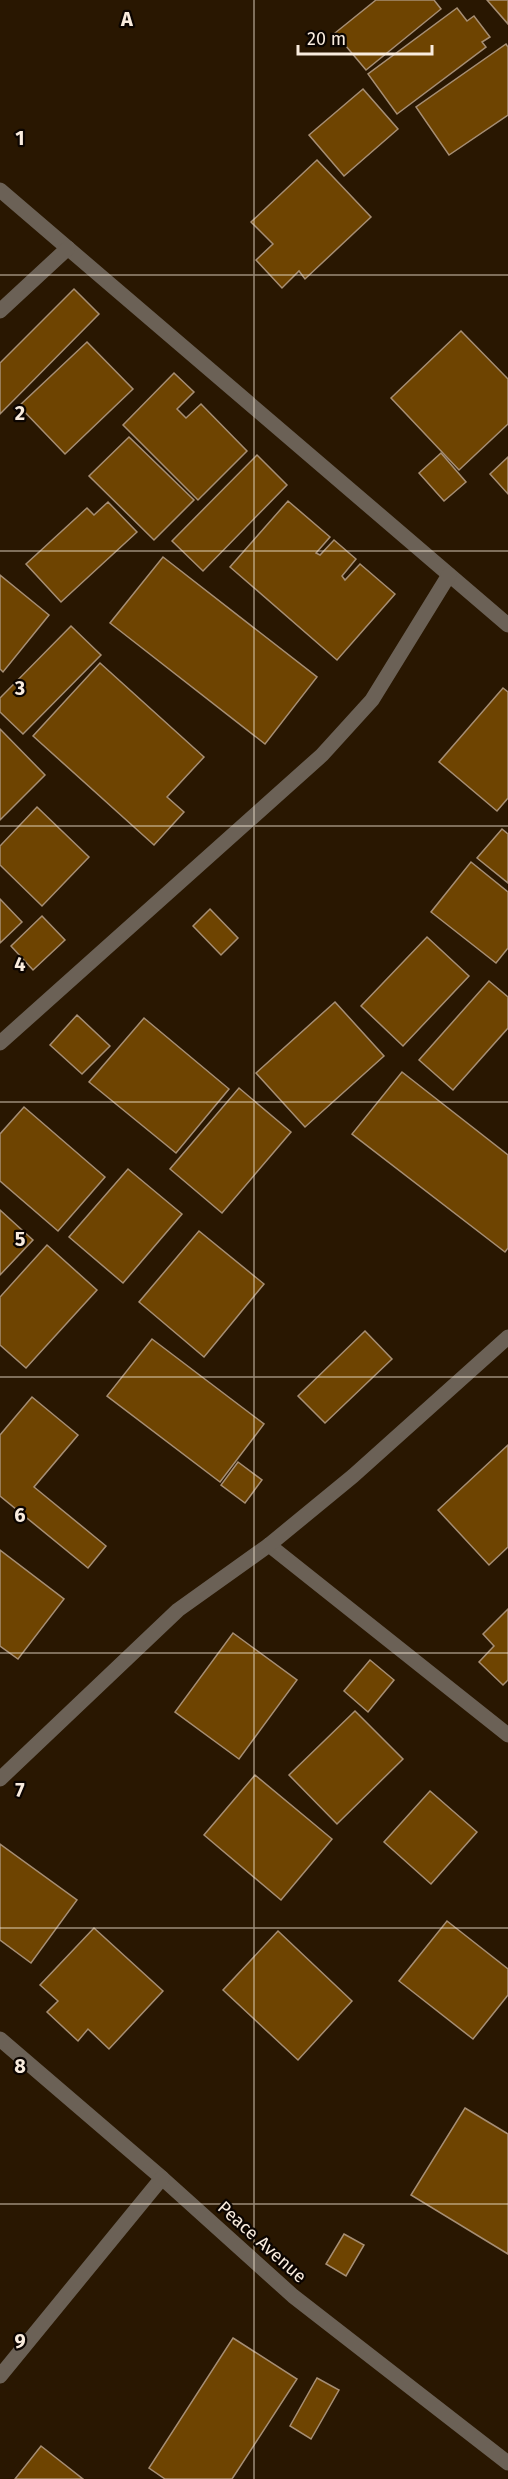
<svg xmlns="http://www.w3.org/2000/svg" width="508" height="2479" viewBox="0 0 508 2479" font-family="'Fira Sans',sans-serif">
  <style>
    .building { fill: #6e4401; stroke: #a68e74; stroke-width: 1.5 }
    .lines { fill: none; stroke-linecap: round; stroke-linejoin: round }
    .minor { stroke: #6b6156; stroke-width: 15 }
    .grid { fill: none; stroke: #f9ecde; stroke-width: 1.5; stroke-opacity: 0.55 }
    .labels { text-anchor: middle; stroke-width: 4.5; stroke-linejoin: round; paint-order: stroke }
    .street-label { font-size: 18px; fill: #f9ecde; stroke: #0c0501 }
    .grid-label { font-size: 20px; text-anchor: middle; font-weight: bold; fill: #f9ecde; stroke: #0c0501; stroke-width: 4.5; stroke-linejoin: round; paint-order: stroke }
  </style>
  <rect width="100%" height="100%" fill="#291701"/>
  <!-- building -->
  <g class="building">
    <path d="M 376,0 L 434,0 L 441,9 L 366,70 L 335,33 Z"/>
    <path d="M 487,0 L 508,0 L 508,24 Z"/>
    <path d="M 457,8 L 467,21 L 474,16 L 490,37 L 482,42 L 486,47 L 397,114 L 368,74 Z"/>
    <path d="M 506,44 L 508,47 L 508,115 L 449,155 L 416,107 Z"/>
    <path d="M 363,89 L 398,129 L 344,176 L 309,135 Z"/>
    <path d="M 317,160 L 371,217 L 305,279 L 299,271 L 282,288 L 256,260 L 273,244 L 251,222 Z"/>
    <path d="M 74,289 L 99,314 L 0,414 L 0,363 Z"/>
    <path d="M 461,331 L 508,379 L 508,424 L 459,470 L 391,398 Z"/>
    <path d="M 87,342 L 133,389 L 65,454 L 19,406 Z"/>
    <path d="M 174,373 L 194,392 L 177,409 L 186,418 L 201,404 L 247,451 L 198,500 L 123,425 Z"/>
    <path d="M 129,437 L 194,500 L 154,540 L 89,476 Z"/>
    <path d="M 441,453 L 466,482 L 444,501 L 419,473 Z"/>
    <path d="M 257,455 L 287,485 L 203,571 L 172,541 Z"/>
    <path d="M 508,457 L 508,494 L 490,474 Z"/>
    <path d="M 288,501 L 330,537 L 316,553 L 320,555 L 334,540 L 356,559 L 342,576 L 345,580 L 360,564 L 395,594 L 337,660 L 230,567 Z"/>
    <path d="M 108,502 L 137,532 L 61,602 L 26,564 L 87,508 L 94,515 Z"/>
    <path d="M 163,557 L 317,677 L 265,744 L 110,623 Z"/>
    <path d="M 0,575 L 49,615 L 3,672 L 0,669 Z"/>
    <path d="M 71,626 L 101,655 L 23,734 L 0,712 L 0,698 Z"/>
    <path d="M 100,663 L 204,757 L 167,797 L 184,812 L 154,845 L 33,736 Z"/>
    <path d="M 503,688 L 508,692 L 508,798 L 497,811 L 439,762 Z"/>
    <path d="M 0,729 L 45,775 L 0,820 Z"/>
    <path d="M 37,807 L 89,857 L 42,906 L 0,865 L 0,846 Z"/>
    <path d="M 502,829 L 508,834 L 508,883 L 477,858 Z"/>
    <path d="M 471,862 L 508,892 L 508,948 L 496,963 L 431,912 Z"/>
    <path d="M 0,899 L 22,922 L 0,943 Z"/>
    <path d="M 210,909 L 238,938 L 221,955 L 193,926 Z"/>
    <path d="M 42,916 L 65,940 L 33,970 L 11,946 Z"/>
    <path d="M 427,937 L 469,976 L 403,1046 L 361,1006 Z"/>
    <path d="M 489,981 L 508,997 L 508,1028 L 453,1090 L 419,1060 Z"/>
    <path d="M 335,1002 L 384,1056 L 305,1127 L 256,1073 Z"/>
    <path d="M 77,1015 L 110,1046 L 82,1074 L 50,1045 Z"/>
    <path d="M 144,1018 L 229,1089 L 176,1153 L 89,1082 Z"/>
    <path d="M 402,1072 L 508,1155 L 508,1248 L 505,1252 L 352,1134 Z"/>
    <path d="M 239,1088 L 291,1132 L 222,1213 L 170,1169 Z"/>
    <path d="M 24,1107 L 105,1177 L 58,1231 L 0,1181 L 0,1134 Z"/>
    <path d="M 128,1169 L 182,1214 L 123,1283 L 69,1237 Z"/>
    <path d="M 0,1210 L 33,1240 L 0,1275 Z"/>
    <path d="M 199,1231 L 264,1284 L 204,1357 L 139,1302 Z"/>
    <path d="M 47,1245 L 97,1290 L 26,1368 L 0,1345 L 0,1297 Z"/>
    <path d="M 365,1331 L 392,1359 L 325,1423 L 298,1396 Z"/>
    <path d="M 152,1339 L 264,1424 L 220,1482 L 107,1396 Z"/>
    <path d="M 32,1397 L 78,1435 L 34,1487 L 106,1546 L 88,1568 L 0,1496 L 0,1435 Z"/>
    <path d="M 508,1445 L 508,1547 L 489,1565 L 438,1510 Z"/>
    <path d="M 238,1462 L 262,1480 L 245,1503 L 221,1485 Z"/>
    <path d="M 0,1550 L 64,1599 L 18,1659 L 0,1646 Z"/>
    <path d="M 508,1609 L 508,1680 L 503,1685 L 479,1662 L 494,1646 L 483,1634 Z"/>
    <path d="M 233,1633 L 297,1680 L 239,1759 L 175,1712 Z"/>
    <path d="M 370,1660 L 394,1680 L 368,1712 L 344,1691 Z"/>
    <path d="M 355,1711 L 403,1759 L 337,1824 L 289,1775 Z"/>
    <path d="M 255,1775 L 332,1839 L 281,1900 L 204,1835 Z"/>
    <path d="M 430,1791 L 477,1832 L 431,1884 L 384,1842 Z"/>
    <path d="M 0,1844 L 77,1900 L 31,1963 L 0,1940 Z"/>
    <path d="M 447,1921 L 508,1969 L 508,1995 L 473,2039 L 399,1981 Z"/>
    <path d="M 94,1928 L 163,1991 L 109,2049 L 88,2029 L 78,2041 L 47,2012 L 58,2001 L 40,1985 Z"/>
    <path d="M 278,1931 L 352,2001 L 298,2060 L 223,1990 Z"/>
    <path d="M 465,2108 L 508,2134 L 508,2254 L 411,2195 Z"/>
    <path d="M 344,2234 L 364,2245 L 346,2276 L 326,2264 Z"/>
    <path d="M 233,2338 L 297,2379 L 232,2479 L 165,2479 L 149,2468 Z"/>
    <path d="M 317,2378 L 339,2390 L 311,2439 L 290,2426 Z"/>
    <path d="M 41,2446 L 83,2479 L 15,2479 Z"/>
  </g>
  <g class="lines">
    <!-- minor -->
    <g class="minor">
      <path d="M 0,190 L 508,625"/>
      <path d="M 0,311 L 68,248"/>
      <path d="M 0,1043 L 322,755 L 372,700 L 449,575"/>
      <path d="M 269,1545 L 508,1735"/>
      <path d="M 0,1779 L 178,1610 L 269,1545 L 353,1476 L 508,1337"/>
      <path d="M 0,2039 L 162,2178 L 293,2296 L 508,2463"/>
      <path d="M 0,2376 L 162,2178"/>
    </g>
  </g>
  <!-- grid -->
  <path class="grid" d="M 254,0 L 254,2479M 0,275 L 508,275M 0,551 L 508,551M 0,826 L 508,826M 0,1102 L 508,1102M 0,1377 L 508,1377M 0,1653 L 508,1653M 0,1928 L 508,1928M 0,2204 L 508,2204"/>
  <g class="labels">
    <!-- street labels -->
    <g class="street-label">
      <text transform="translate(262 2242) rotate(42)" y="6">Peace Avenue</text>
    </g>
  </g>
  <g class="grid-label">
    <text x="127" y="26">A</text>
    <text x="20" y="145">1</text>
    <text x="20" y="420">2</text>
    <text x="20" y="695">3</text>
    <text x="20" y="971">4</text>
    <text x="20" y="1246">5</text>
    <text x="20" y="1522">6</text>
    <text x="20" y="1797">7</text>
    <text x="20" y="2073">8</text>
    <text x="20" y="2348">9</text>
  </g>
  <!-- scale -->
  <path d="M298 45v9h134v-9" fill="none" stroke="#f9ecde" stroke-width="3"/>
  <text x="307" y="45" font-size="18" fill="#f9ecde" stroke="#0c0501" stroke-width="4.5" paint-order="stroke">20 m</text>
</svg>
